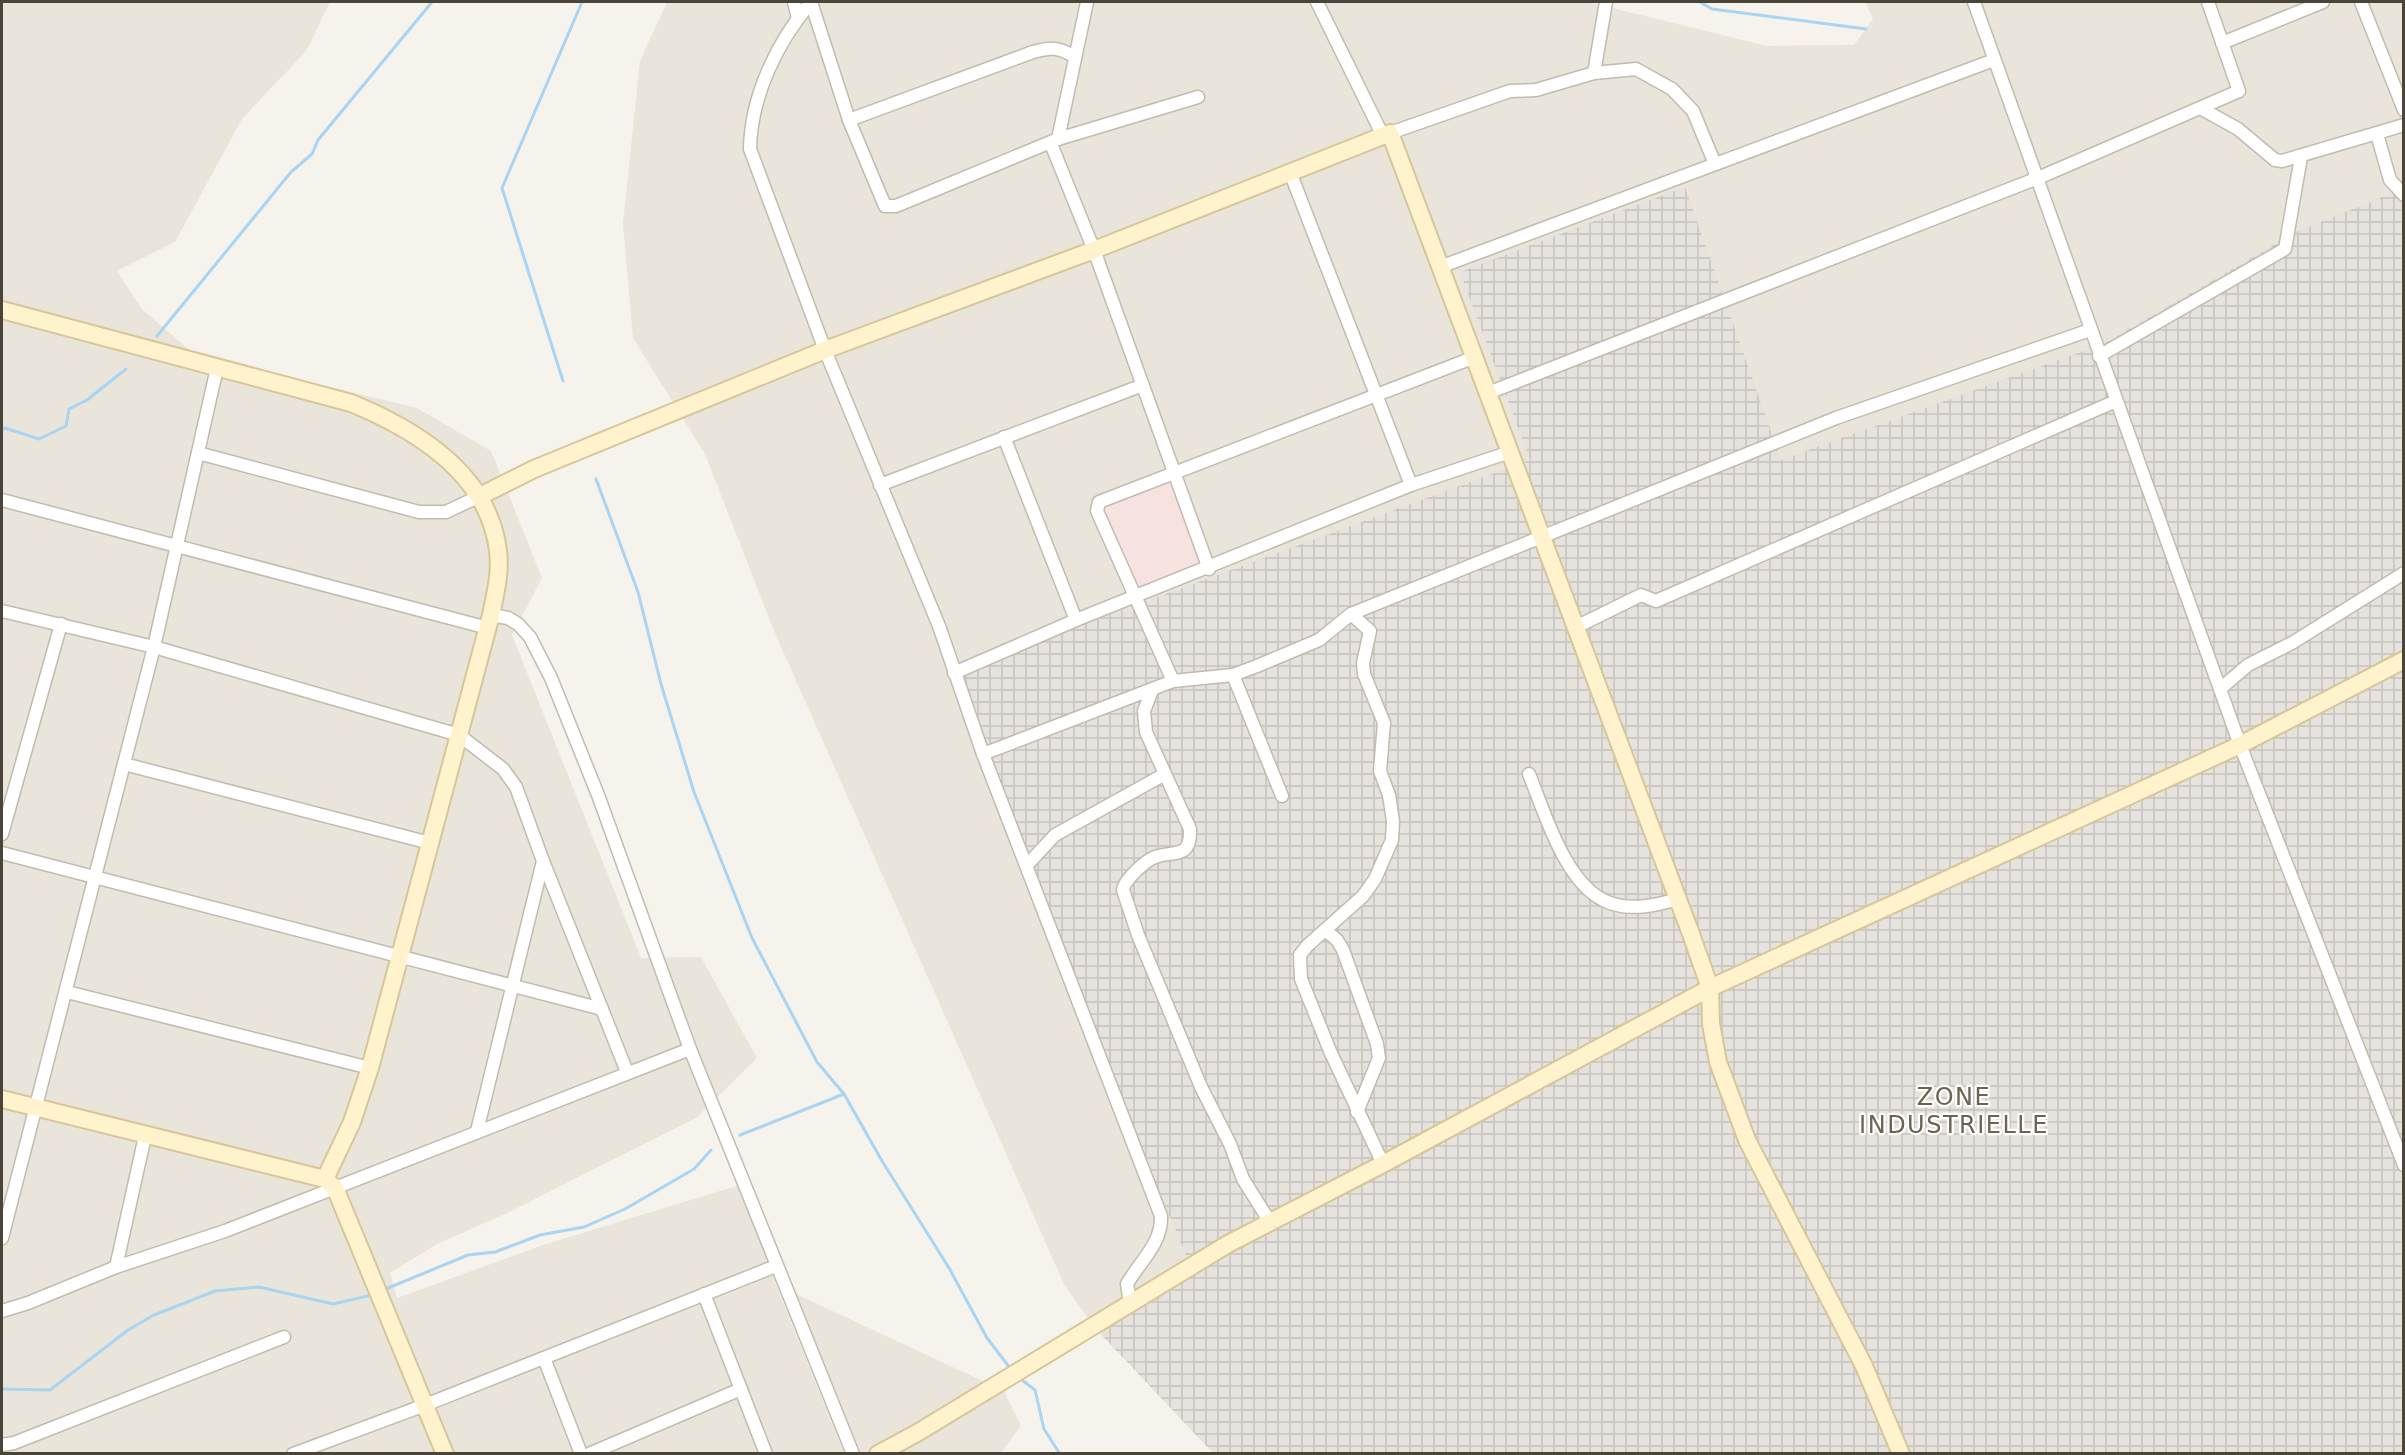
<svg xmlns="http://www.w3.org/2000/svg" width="2405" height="1455" viewBox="0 0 2405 1455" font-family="'DejaVu Sans',sans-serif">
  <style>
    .residential { fill: #eae5da }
    .industrial { fill: url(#industrial-grid) }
    .medical { fill: #f6e3e0 }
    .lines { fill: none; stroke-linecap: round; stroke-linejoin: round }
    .stream { stroke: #a9d4f2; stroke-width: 3 }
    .street-casing { stroke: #c2bbae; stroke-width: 15 }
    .secondary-casing { stroke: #d6c79b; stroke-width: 20 }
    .street { stroke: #fff; stroke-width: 12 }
    .secondary { stroke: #fff3cd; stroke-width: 16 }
    .labels { text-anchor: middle; stroke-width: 4.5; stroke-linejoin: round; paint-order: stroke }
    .quarter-label { font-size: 24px; letter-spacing: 1.5px; fill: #6e6250; stroke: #fff }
  </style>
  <defs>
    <pattern id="industrial-grid" width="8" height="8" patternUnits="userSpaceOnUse" patternTransform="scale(1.5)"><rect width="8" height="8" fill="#e6e2dd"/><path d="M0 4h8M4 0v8" fill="none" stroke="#c7c3be"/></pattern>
  </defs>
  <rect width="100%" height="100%" fill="#f6f3ec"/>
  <!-- residential -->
  <g class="residential">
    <path d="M 2,2 L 330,2 L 307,50 L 242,119 L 175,242 L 117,271 L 142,309 L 195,355 L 417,408 L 491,451 L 542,578 L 512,635 L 641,958 L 701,957 L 757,1058 L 696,1118 L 505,1214 L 437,1244 L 390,1273 L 397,1298 L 543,1245 L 743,1184 L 776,1266 L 425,1405 L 445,1453 L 2,1454 Z"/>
    <path d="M 667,2 L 1588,2 L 1767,46 L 1854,45 L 1873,19 L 1866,3 L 1852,2 L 2403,2 L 2403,1453 L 1213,1453 L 1094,1327 L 1064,1284 L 774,631 L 705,454 L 633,338 L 623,223 L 640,61 Z"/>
    <path d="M 772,1275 L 844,1453 L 452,1453 L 436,1409 Z"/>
    <path d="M 796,1294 L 1004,1391 L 1021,1426 L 1001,1453 L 861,1453 Z"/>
  </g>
  <!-- industrial -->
  <path class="industrial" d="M 1685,187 L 1781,460 L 2103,344 L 2296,232 L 2403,189 L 2403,1453 L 1213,1453 L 1094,1327 L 1191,1267 L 1071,982 L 954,672 L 1530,460 L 1460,272 Z"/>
  <!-- medical -->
  <path class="medical" d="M 1173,480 L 1201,569 L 1134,595 L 1096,505 Z"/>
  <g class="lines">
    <!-- stream -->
    <g class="stream">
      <path d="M 1700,2 L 1712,9 L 1866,29"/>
      <path d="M 157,336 L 291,172 L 312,154 L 318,140 L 432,2"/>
      <path d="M 563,381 L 502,188 L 582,2"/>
      <path d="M 2,430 L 5,428 L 39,439 L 66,426 L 69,409 L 87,400 L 126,369"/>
      <path d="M 596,479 L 638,592 L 661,684 L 694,792 L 752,938 L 817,1062 L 844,1094 L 882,1161 L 949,1268 L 987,1338 L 1010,1368"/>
      <path d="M 740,1135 L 844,1094"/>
      <path d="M 388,1288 L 468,1255 L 495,1252 L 540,1235 L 584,1227 L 625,1209 L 694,1169 L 711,1150"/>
      <path d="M 1018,1377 L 1035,1390 L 1044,1429 L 1060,1454"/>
      <path d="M 2,1389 L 50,1390 L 128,1330 L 154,1315 L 215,1291 L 259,1287 L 333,1304 L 372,1295"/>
    </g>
    <!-- street casing -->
    <g class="street-casing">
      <g id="street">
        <path d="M 794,2 L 798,18"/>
        <path d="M 811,2 C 777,42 751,96 750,149 L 825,350 L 939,626 L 983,754 L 1161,1216 C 1162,1244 1140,1261 1127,1284 L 1130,1303"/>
        <path d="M 811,2 L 849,120 L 885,206 L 896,206 L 1058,139 L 1198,97"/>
        <path d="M 1317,2 L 1383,136"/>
        <path d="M 1974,2 L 2240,745 L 2404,1165"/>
        <path d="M 2361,2 L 2404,110"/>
        <path d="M 2222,43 L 2323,2"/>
        <path d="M 1594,73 L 1606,2"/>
        <path d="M 2202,109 L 2238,129 L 2275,160 L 2282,161 L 2404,125"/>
        <path d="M 849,120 L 1033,52 C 1051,47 1059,47 1075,57"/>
        <path d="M 1390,133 L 1510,91 L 1536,90 L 1594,73 L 1636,69 L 1672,89 L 1693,111 L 1715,164"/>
        <path d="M 2377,134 L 2390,180 L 2404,195"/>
        <path d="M 1058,139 L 1087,2"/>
        <path d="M 1051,144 L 1094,250 L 1209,569"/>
        <path d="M 1290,172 L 1411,485"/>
        <path d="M 1440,267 L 1994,60"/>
        <path d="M 2099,356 L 2285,249 L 2301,157"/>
        <path d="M 1488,393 L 2038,178 L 2239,91 L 2208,2"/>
        <path d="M 1004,437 L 1076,620"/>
        <path d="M 198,453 L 419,512 L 446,512 L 480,496"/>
        <path d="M 880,485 L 1143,385"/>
        <path d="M 2,500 L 488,628"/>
        <path d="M 2,611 L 154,647 L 459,735 L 503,769 L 516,787 L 543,861 L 627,1072"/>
        <path d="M 1351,614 L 1370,631 L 1363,663 L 1364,674 L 1384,723 L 1380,771 L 1389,795 L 1393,821 L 1392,840 L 1375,879 L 1363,896 L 1307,946 L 1300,955 L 1301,979 L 1330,1051 L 1383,1164"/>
        <path d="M 491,615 L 508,618 L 518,624 L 530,637 L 551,678 L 598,795 L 690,1049 L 853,1454"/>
        <path d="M 1576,627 L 1641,595 L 1656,601 L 2116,401"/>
        <path d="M 954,673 L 1076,620 L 1411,485 L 1510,452"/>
        <path d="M 1233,675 L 1282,796"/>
        <path d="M 1173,681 L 1097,511 L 1099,502 L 1475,357"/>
        <path d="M 2220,689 L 2248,665 L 2292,643 L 2404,573"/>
        <path d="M 1152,690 L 1144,711 L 1146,732 L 1190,829 C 1191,860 1174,850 1155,857 C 1145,861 1124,880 1123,890 L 1138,935 L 1201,1087 L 1230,1144 L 1243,1179 L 1270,1222"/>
        <path d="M 983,754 L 1173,681 L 1233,675 L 1257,666 L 1319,640 L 1351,614 L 1836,418 L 2090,330"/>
        <path d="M 124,764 L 430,843"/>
        <path d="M 1529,774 C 1545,813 1566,888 1610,903 C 1633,911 1657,905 1678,899"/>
        <path d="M 2,834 L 61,624"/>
        <path d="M 2,853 L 602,1009"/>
        <path d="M 1027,865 L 1055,835 L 1165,774"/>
        <path d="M 1325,930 L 1337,940 L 1343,950 L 1377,1044 L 1379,1058 L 1357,1112"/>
        <path d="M 67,992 L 370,1068"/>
        <path d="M 477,1131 L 543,861"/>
        <path d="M 2,1238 L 154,647 L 217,368"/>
        <path d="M 116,1267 L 145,1136"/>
        <path d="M 704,1294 L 766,1454"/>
        <path d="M 2,1311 L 28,1303 L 116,1267 L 225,1231 L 690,1049"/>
        <path d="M 544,1358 L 581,1454"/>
        <path d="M 2,1445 L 14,1443 L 284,1337"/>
        <path d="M 293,1454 L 425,1405 L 776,1266"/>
        <path d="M 589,1454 L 741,1389"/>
      </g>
    </g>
    <!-- secondary casing -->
    <g class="secondary-casing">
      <g id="secondary">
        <path d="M 2,310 L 351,403 C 417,430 489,474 498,551 C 501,572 495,595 491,615 L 370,1068 L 352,1122 L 325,1179"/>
        <path d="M 480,496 L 534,469 L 825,350 L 1094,250 L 1390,133 L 1691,934 L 1710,988 L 1711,1024 L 1718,1062 L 1747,1140 L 1864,1366 L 1901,1454"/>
        <path d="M 2,1099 L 325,1179 L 335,1188 L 345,1212 L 445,1454"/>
        <path d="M 878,1454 L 917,1433 L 1228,1244 L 1383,1164 L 1710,988 L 2240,745 L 2404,660"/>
      </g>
    </g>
    <!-- street -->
    <use href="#street" class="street"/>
    <!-- secondary -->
    <use href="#secondary" class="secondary"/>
  </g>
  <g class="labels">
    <!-- quarter labels -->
    <g class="quarter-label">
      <text x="1954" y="1105">ZONE<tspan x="1954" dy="28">INDUSTRIELLE</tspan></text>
    </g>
  </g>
  <!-- border -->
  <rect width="2405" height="1455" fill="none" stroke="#4b4439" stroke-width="6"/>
</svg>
